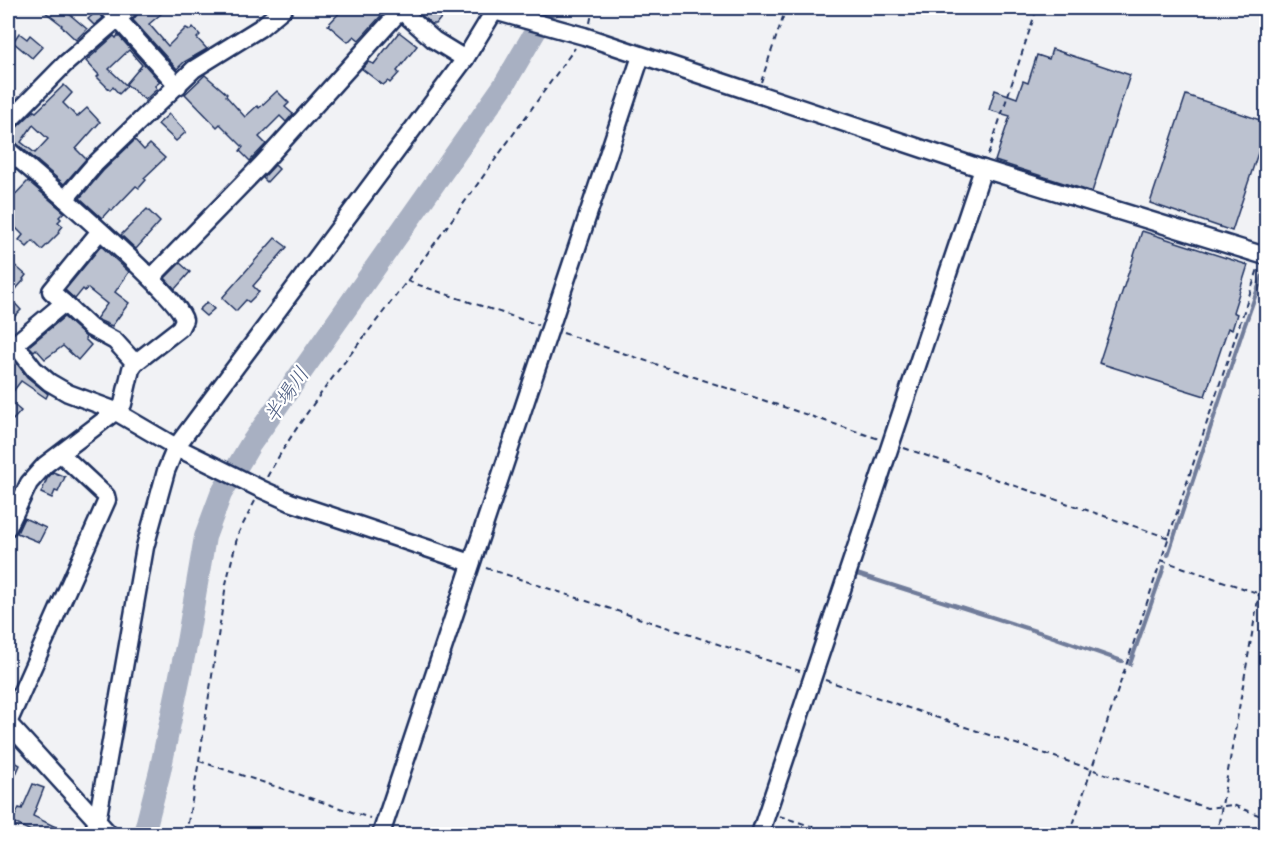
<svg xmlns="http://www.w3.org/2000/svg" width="1274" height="842" viewBox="0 0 1274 842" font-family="'Patrick Hand','Klee One',sans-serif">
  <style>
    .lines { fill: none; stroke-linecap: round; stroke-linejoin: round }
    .stream { stroke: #707c9a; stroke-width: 4 }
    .river { stroke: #a8b0c2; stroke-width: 22 }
    .building { fill: #bcc2d0; stroke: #1b2f5e; stroke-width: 1.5; fill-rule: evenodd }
    .minor-casing { stroke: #1b2f5e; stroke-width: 21 }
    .path { stroke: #1b2f5e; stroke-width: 2; stroke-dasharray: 6 4.5; stroke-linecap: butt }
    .minor { stroke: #fff; stroke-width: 16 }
    .labels { text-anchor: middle; stroke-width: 4.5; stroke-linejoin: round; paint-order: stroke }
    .water-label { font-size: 21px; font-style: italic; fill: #4c5c81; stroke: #fff }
  </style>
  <rect width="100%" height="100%" fill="#f1f2f5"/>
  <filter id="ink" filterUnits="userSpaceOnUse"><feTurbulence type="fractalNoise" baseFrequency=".0167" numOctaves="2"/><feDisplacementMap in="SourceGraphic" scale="12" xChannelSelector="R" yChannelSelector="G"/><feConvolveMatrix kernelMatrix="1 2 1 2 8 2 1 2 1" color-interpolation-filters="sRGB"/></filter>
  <g filter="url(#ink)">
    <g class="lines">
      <!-- stream -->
      <g class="stream">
        <path d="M 1168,555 L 1243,330 L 1266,266"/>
        <path d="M 853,578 L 857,574 L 1045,634 L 1122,661"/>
        <path d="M 1130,664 L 1164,567"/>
      </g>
      <!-- river -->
      <path class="river" d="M 144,834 L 160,771 L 187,642 L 205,537 L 221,494 L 250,445 L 504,85 L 549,8"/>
    </g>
    <!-- building -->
    <g class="building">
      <path d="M 40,8 L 73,8 L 68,13 L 87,29 L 76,40 L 61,26 L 62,25 Z"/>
      <path d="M 142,8 L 168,8 L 149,24 L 168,46 L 186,28 L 190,30 L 193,27 L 200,35 L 197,38 L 207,49 L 184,62 L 177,69 L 133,20 Z"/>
      <path d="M 344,8 L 388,8 L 359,40 L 354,36 L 348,42 L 328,25 Z"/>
      <path d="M 413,8 L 449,8 L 436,24 L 432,24 Z"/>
      <path d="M 98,10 L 103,18 L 94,25 L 88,19 Z"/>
      <path d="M 399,32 L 417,46 L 397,71 L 399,73 L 390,83 L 388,81 L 383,85 L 362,69 L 368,62 L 374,64 Z"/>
      <path d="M 19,33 L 27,39 L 30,35 L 43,46 L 32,58 L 13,42 Z"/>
      <path d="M 118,35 L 160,82 L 155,86 L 157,89 L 145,100 L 126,84 L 142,65 L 129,50 L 109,69 L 127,86 L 119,94 L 113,87 L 110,90 L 97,77 L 99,75 L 86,61 L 114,36 L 116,38 Z"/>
      <path d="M 1052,49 L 1130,75 L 1092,192 L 995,161 L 1010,116 L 989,110 L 995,90 L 1017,98 L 1023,81 L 1028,83 L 1037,55 L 1049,59 Z"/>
      <path d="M 205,75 L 227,94 L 226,96 L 245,117 L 257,106 L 259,108 L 277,91 L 289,103 L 285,107 L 293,114 L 286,122 L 280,116 L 259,137 L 266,144 L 250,161 L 240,151 L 243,147 L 220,124 L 217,127 L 185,94 Z"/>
      <path d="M 64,85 L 72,93 L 63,103 L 77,117 L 87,108 L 100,122 L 76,149 L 86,159 L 64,184 L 15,142 L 8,140 L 8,132 L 15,129 L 34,111 L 36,112 ZM 33,125 L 48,139 L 35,153 L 21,142 Z"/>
      <path d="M 1186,95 L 1266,122 L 1266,129 L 1232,231 L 1150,203 Z"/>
      <path d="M 169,114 L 186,132 L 176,141 L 158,124 Z"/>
      <path d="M 135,140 L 144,150 L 150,144 L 165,158 L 144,178 L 146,180 L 139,188 L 136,186 L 112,211 L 110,209 L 102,218 L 80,198 L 103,171 Z"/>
      <path d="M 275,165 L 279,169 L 267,182 L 263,178 Z"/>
      <path d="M 28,181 L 64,212 L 59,217 L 61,219 L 58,222 L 63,226 L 58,232 L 59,233 L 42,250 L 33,241 L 27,247 L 19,240 L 23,235 L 8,220 L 8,202 Z"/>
      <path d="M 147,209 L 160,222 L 136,249 L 121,235 Z"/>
      <path d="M 1142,231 L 1248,265 L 1233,312 L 1237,314 L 1232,330 L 1228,328 L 1205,396 L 1099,363 Z"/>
      <path d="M 275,238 L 287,247 L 253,286 L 259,292 L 249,302 L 246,300 L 236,311 L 222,298 Z"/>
      <path d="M 101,246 L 129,272 L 115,292 L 129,303 L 112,326 L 96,319 L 107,304 L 87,288 L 85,291 L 83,289 L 75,299 L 65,290 Z"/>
      <path d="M 12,263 L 26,275 L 23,279 L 24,280 L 9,297 L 21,310 L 8,323 L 8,268 Z"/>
      <path d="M 180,263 L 190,272 L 175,289 L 165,278 Z"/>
      <path d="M 207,302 L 214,309 L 206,316 L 199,310 Z"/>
      <path d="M 64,317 L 86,337 L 85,339 L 91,345 L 78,360 L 63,346 L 45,359 L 36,349 L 34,351 L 29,346 Z"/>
      <path d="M 8,352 L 27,377 L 48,394 L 46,398 L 21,381 L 8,398 Z"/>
      <path d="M 8,400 L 21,411 L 13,420 L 8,415 Z"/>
      <path d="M 53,472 L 65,477 L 58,492 L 55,491 L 52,498 L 41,493 L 47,479 Z"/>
      <path d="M 24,518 L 46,528 L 39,542 L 17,533 Z"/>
      <path d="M 8,758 L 20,765 L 8,792 Z"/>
      <path d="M 33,784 L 44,788 L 33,816 L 70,834 L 37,834 L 12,822 L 19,808 L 22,809 Z"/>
    </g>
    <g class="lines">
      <!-- minor casing -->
      <g class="minor-casing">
        <g id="minor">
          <path d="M 108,8 L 178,86"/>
          <path d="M 398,8 L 434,40 L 465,59"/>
          <path d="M 494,11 L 584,36 L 983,169 L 1262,255 L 1266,254"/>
          <path d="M 8,122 L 65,64 L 130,8"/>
          <path d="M 8,150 L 65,199"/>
          <path d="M 100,231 L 51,291 L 91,328 L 115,341 L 135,363"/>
          <path d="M 151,278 L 262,164 L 401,10"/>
          <path d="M 64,303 L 15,344 L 34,369 L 49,382 L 68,393 L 111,409 L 176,447 L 261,489 L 290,502 L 471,563"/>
          <path d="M 8,527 L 29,483 L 45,465 L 120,408 L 123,404 L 131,369 L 135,363 L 180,328 L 184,320 C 180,299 86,218 65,199 L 95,164 L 194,69 L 260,28 L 284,8"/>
          <path d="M 8,723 L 107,500 L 106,496 L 61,454"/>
          <path d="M 8,723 L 109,834"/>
          <path d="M 92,834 L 97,822 L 145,547 L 166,471 L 176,447 L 465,59 L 496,8"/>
          <path d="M 381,834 L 641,56"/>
          <path d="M 760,834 L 983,169"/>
        </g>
      </g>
      <!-- path -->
      <g class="path">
        <path d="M 590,23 L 593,8"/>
        <path d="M 761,82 L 786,8"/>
        <path d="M 988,155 L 1037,8"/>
        <path d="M 407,281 L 538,325"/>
        <path d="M 563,333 L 879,439"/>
        <path d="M 904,448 L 1169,538"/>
        <path d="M 267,477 C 306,406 359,345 407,281 C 464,204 519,126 575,48"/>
        <path d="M 1161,560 L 1266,596"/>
        <path d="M 486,568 L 800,671"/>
        <path d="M 825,680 L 1207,808 L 1233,805 L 1266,818"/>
        <path d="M 199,761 L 370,818"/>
        <path d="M 779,816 L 836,834"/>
        <path d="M 399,828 L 419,834"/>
        <path d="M 186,834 L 199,761 L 226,584 L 238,534 L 255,501"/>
        <path d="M 1070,834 L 1258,269"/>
        <path d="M 1217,834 L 1259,594"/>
      </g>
      <!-- minor -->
      <use href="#minor" class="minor"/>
    </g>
  </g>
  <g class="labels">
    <!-- water labels -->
    <g class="water-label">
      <text transform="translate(286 395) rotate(-55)" y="7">半場川</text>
    </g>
  </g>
  <!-- margin -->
  <rect width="1274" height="842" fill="none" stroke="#fff" stroke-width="30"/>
  <rect x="15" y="15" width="1244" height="812" fill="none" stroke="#1b2f5e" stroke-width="2" filter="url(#ink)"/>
</svg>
